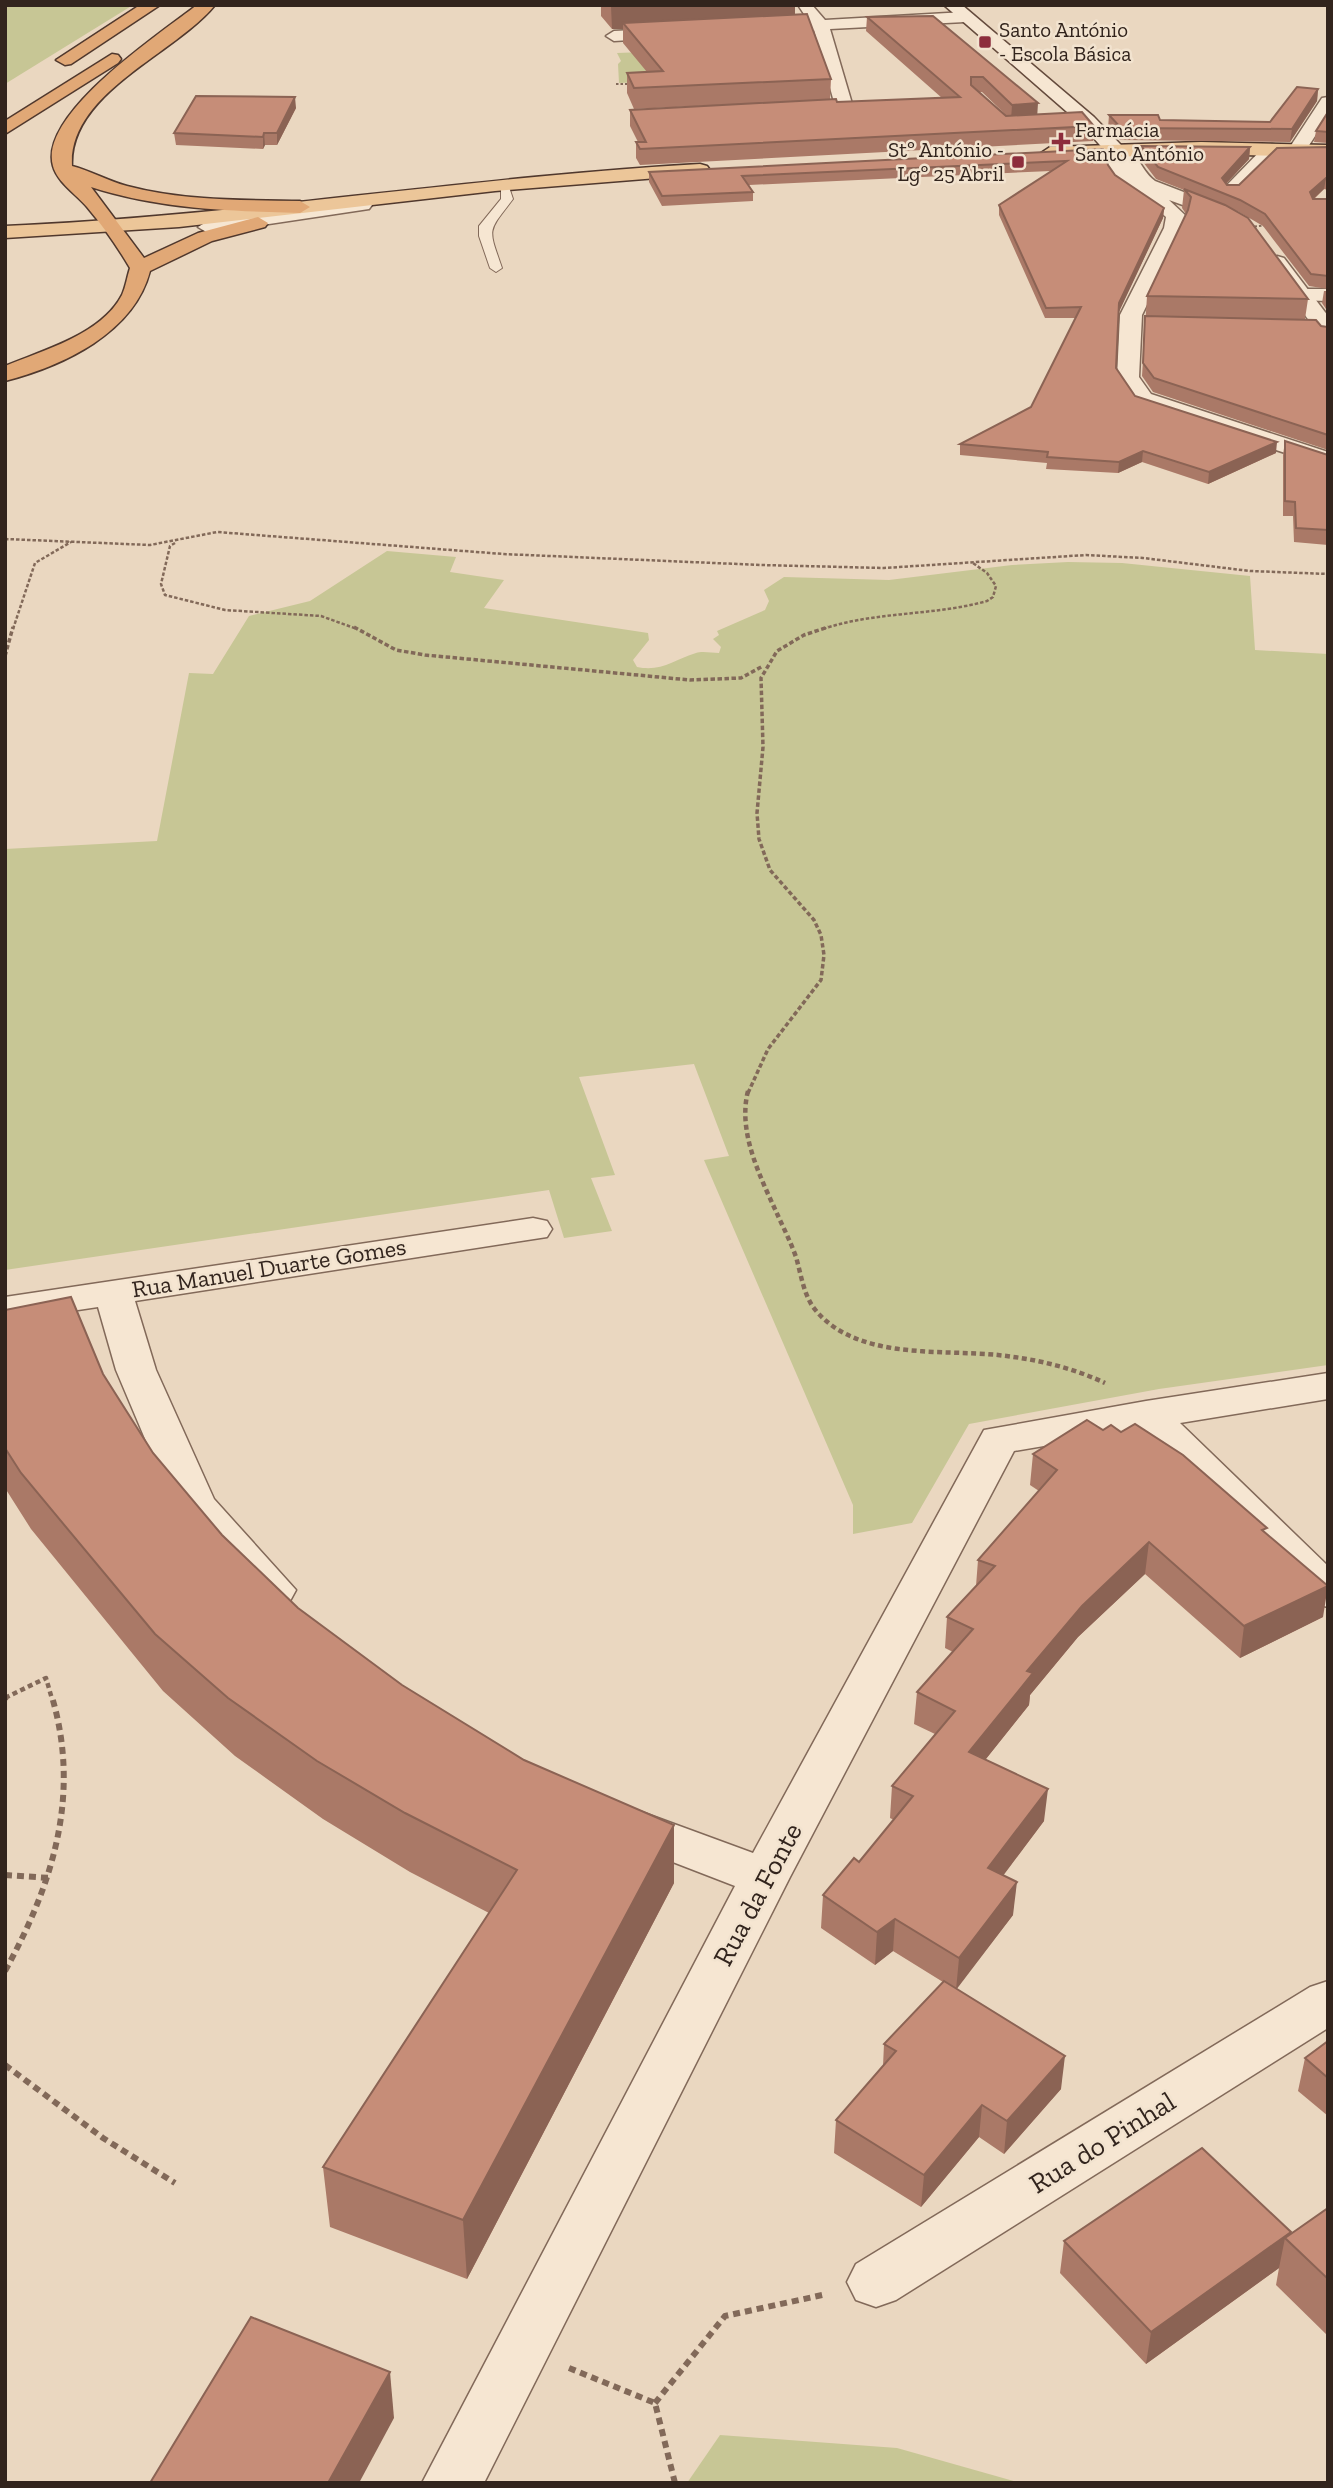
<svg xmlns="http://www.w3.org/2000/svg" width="1333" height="2488" viewBox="0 0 1333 2488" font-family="'Zilla Slab',serif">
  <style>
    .green { fill: #c7c695 }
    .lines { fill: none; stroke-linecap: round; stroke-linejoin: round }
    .service-casing { stroke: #826959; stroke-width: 2 }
    .pedestrian-casing { stroke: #826959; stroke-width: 3 }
    .minor-casing { stroke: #826959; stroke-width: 3 }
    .tertiary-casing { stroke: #826959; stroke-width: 3 }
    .secondary-casing { stroke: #644a3c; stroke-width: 3 }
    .primary-casing { stroke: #50382d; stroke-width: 3 }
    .trunk-casing { stroke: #50382d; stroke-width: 3 }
    .path-far4 { stroke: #826959; stroke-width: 2; stroke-dasharray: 2.5 2; stroke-linecap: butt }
    .path-far3 { stroke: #826959; stroke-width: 2.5; stroke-dasharray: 3.5 2; stroke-linecap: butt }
    .path-far2 { stroke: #826959; stroke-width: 3.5; stroke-dasharray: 4.5 2.5; stroke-linecap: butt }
    .path-far1 { stroke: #826959; stroke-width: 4.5; stroke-dasharray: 5 3.5; stroke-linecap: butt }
    .path { stroke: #826959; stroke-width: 6; stroke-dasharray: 7 5; stroke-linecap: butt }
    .service { fill: #f6e6d2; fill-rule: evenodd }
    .pedestrian { fill: #f6e6d2; fill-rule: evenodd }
    .minor { fill: #f6e6d2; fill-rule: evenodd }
    .tertiary { fill: #f6e6d2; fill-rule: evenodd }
    .secondary { fill: #f6e6d2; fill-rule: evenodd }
    .primary { fill: #ecc699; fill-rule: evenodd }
    .trunk { fill: #e1a876; fill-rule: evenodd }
    .wall { fill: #aa7967; fill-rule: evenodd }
    .shaded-wall { fill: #8b6354 }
    .building { fill: #c68d78; stroke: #8b6354; stroke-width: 2 }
    .poi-dot { fill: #8d2d3c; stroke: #f2e3cf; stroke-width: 2.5 }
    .labels { text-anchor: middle; stroke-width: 5; stroke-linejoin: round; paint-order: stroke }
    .far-poi-label { font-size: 21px; fill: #32241d; stroke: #f2e3cf; text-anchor: start }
    .street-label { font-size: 24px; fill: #32241d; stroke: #f2e3cf }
    .near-street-label { font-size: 28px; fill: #32241d; stroke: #f2e3cf }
  </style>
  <rect width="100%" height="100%" fill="#ead7c0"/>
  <!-- green -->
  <g class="green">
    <path d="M 5,5 L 133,5 L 5,84 Z"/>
    <path d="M 644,52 L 689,80 L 619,83 L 618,64 L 621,61 L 617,53 Z"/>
    <path d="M 387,551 L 456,557 L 450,572 L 504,580 L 484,608 L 648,633 L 649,640 L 633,660 L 637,667 C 661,672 674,660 696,653 C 702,651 712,653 719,653 L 721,647 L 713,639 L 719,635 L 717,631 L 765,610 L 769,601 L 764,590 L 784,577 L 889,580 L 1012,565 L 1068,562 L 1122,563 L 1250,576 L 1255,650 L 1328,654 L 1328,1365 L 1159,1389 L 969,1424 L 912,1523 L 853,1534 L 853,1505 L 704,1160 L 729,1156 L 694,1064 L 579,1077 L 615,1175 L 591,1178 L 612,1231 L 564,1238 L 549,1190 L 5,1270 L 5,849 L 157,841 L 189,673 L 213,674 L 249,616 L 310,601 Z"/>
    <path d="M 720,2435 L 897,2448 L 1021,2483 L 687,2483 Z"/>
  </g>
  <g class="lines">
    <!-- service casing -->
    <g class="service-casing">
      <path id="service" d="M 501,187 L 509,187 L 513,199 C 487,233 488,227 502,268 L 496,272 L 490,268 L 479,236 L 479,226 L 501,199 Z"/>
    </g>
    <!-- pedestrian casing -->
    <g class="pedestrian-casing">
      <path id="pedestrian" d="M 1272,144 L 1278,145 L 1281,149 L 1278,153 L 1238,194 L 1226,194 L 1223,190 L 1226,186 L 1266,145 Z"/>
    </g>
    <!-- minor casing -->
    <g class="minor-casing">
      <g id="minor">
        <path d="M 798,5 L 812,5 L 825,20 L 965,12 L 973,17 L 965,22 L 830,29 L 853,107 C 845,115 796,118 788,109 L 791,105 L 834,102 L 814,30 L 759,33 L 751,28 L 759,23 L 808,20 Z"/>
        <path d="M 674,28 L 682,33 L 680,37 L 614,41 L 606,36 L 614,31 Z"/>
        <path d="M 1328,97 L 1328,116 L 1306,150 L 1304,154 L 1290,154 L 1288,150 L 1322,98 Z"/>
        <path d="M 362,199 L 372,205 L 369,209 L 208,233 L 198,227 L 208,221 Z"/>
        <path d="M 1301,289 L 1328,289 L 1328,301 L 1293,300 L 1290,295 Z"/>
        <path d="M 533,1218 L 547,1221 L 552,1229 L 547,1237 L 135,1301 L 156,1370 L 214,1499 L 296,1590 L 290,1601 L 274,1605 L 258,1601 L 173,1505 L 116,1370 L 98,1307 L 5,1321 L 5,1297 Z"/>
        <path d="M 1328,1373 L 1328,1399 L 1180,1423 L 1328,1566 L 1328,1607 L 1312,1603 L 1138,1430 L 1014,1451 L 790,1877 L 484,2483 L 422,2483 L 735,1886 L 608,1837 L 601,1824 L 608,1811 L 625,1806 L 753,1853 L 984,1430 L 1146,1401 Z"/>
        <path d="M 1328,1981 L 1328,2028 L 896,2300 L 876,2307 L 856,2300 L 847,2282 L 856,2264 L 1310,1987 Z"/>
      </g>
    </g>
    <!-- tertiary casing -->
    <g class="tertiary-casing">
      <g id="tertiary">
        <path d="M 1114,143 C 1140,150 1138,168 1155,181 L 1220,206 L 1223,210 L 1213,216 L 1169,200 L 1186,216 L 1184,228 L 1142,315 L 1139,377 L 1151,394 L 1328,452 L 1328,467 L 1135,404 L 1117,377 L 1120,315 L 1164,228 L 1166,217 C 1142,193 1101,190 1105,149 Z"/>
        <path d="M 1277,256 L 1284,258 L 1328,316 L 1328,338 L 1320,336 L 1267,262 Z"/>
      </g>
    </g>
    <!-- secondary casing -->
    <g class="secondary-casing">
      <path id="secondary" d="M 944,5 L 962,5 L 1094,117 L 1121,145 L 1123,149 L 1121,153 L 1107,153 L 1082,125 Z"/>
    </g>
    <!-- primary casing -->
    <g class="primary-casing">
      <g id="primary">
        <path d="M 1201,142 L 1328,145 L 1328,157 L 1201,154 L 1050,159 L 1041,153 L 1050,147 Z"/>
        <path d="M 700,164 L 707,166 L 710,170 L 707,174 L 495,191 L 179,227 L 5,238 L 5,226 C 238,216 468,177 700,164 Z"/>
      </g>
    </g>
    <!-- trunk casing -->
    <g class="trunk-casing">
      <g id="trunk">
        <path d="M 140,5 L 160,5 L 71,64 L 65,65 L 56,60 Z"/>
        <path d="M 197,5 L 215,5 C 175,54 68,93 72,166 C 91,171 108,181 127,186 C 183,201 243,200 300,201 L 310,207 L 300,213 C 228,211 159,209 91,187 L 144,258 L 198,233 L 258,217 L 268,223 L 265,227 L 212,241 L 150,271 C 134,333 63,366 5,381 L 5,366 C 43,350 101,335 122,295 C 126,286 127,277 130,268 C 117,246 103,226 87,207 C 77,195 57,182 53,166 C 38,114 161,33 197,5 Z"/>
        <path d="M 112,54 L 118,55 L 121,59 L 118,63 L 5,134 L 5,121 Z"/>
      </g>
    </g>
    <!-- path-far4 -->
    <g class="path-far4">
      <path d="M 616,84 L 633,84"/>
      <path d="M 1250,227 L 1269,225"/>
    </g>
    <!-- path-far3 -->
    <g class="path-far3">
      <path d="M 5,539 L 150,545 L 217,532 L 503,554 L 761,565 L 884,568 L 1086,555 L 1143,558 L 1250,571 L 1328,574"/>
      <path d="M 175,543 L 170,546 L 161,584 L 165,595 L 225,610 L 321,616 L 357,629"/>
      <path d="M 13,629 L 35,563 L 71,542"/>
      <path d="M 823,629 C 876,611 934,616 987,601 L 993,597 L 996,586 L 987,573 L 973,563"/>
    </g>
    <!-- path-far2 -->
    <g class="path-far2">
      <path d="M 354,627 L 396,650 L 425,655 L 690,680 L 741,678 L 763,666"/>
      <path d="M 5,656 L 13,627"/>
      <path d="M 748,1093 L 768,1049 L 821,980 L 824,955 L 821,935 L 814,920 L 770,870 L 759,839 L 757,813 L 763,747 L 761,678 L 777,651 L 804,635 L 828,627"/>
    </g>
    <!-- path-far1 -->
    <g class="path-far1">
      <path d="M 748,1091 C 737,1134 762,1180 779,1218 C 785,1231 791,1243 796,1257 C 801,1274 803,1292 813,1307 C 854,1361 939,1349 998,1355 C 1035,1359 1071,1367 1105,1383"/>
      <path d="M 5,1698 L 46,1678 L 52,1699"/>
    </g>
    <!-- path -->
    <g class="path">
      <path d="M 5,1698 L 7,1697"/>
      <path d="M 5,1875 L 50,1878"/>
      <path d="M 5,1971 C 53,1884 81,1795 52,1697"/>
      <path d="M 5,2065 L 103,2138 L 175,2183"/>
      <path d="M 569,2368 L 655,2403 L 675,2483"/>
      <path d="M 655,2403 L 725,2316 L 827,2294"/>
    </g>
    <!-- service -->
    <use href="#service" class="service"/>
    <!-- pedestrian -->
    <use href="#pedestrian" class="pedestrian"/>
    <!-- minor -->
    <use href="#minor" class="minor"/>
    <!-- tertiary -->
    <use href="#tertiary" class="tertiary"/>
    <!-- secondary -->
    <use href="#secondary" class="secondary"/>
    <!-- primary -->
    <use href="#primary" class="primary"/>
    <!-- trunk -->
    <use href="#trunk" class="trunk"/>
  </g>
  <!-- wall -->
  <g class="wall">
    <path d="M 601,5 L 795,5 L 795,14 L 831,79 L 830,99 L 837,102 L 942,98 L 866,31 L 867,17 L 933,16 L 1037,114 L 1094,126 L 1093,141 L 640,165 L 636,158 L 636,142 L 638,142 L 630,126 L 630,110 L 818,100 L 634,109 L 627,93 L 627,73 L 647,72 L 623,43 L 623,29 L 612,29 L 601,16 ZM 979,92 L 982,92 L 1005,114 Z"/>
    <path d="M 1318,89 L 1317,101 L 1290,142 L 1120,140 L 1108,128 L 1109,115 L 1160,120 L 1270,122 Z"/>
    <path d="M 296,108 L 277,145 L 265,145 L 263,149 L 176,145 L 174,133 Z"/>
    <path d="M 1328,112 L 1328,143 L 1314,142 L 1316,131 Z"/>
    <path d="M 1141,146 L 1250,147 L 1249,159 L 1226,184 L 1227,185 L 1239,185 L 1328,147 L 1328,190 L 1324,189 L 1314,199 L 1328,199 L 1328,289 L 1309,286 L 1263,226 L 1239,212 L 1232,209 L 1308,299 L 1305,319 L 1321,326 L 1328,327 L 1328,450 L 1153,392 L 1142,376 L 1147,296 L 1186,214 L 1182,208 L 1184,190 L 1156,179 L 1140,158 Z"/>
    <path d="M 1103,149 L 1108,165 L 1115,175 L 1164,208 L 1163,218 L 1118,313 L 1116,368 L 1135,396 L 1276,453 L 1208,484 L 1142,462 L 1118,473 L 1046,469 L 1047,463 L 960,455 L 960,444 L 1031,407 L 1076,318 L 1045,318 L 999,215 L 999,205 L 1051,171 L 749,185 L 753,192 L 753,201 L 662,206 L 649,182 L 649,172 Z"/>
    <path d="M 1324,291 L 1328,291 L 1328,312 L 1322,303 Z"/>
    <path d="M 1285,441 L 1328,455 L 1328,545 L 1294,542 L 1293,516 L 1283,516 L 1283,455 Z"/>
    <path d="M 5,1310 L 103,1374 L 153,1453 L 222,1535 L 298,1608 L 402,1685 L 524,1760 L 674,1825 L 674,1883 L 467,2279 L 330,2227 L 323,2167 L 489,1913 L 410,1872 L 323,1819 L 235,1756 L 163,1691 L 31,1529 L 5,1488 Z"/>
    <path d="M 1033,1454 L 1266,1534 L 1323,1617 L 1240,1658 L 1145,1574 L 1078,1637 L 1030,1695 L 1029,1705 L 985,1760 L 1044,1821 L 1003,1875 L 1013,1915 L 956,1989 L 1061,2089 L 1004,2154 L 979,2137 L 921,2207 L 834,2153 L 836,2120 L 883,2066 L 884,2044 L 943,1982 L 893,1951 L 875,1965 L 821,1928 L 823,1895 L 859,1862 L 894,1820 L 890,1818 L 892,1786 L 935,1734 L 914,1724 L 917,1692 L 953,1652 L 945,1648 L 947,1617 L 976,1586 L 978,1560 L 1039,1491 L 1030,1485 Z"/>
    <path d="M 1328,2041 L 1328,2116 L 1298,2091 L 1305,2058 Z"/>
    <path d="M 1328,2208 L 1328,2336 L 1276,2285 L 1279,2268 L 1146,2364 L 1060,2273 L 1064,2241 L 1290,2234 Z"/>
  </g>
  <!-- shaded-wall -->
  <g class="shaded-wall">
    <path d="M 621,5 L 795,5 L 795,19 L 623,23 L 623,29 L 612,29 L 611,6 Z"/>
    <path d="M 1318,89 L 1317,101 L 1290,142 L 1292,129 Z"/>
    <path d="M 295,97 L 296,108 L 277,145 L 277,133 Z"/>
    <path d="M 1038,103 L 1037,119 L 1011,120 L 1012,105 Z"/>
    <path d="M 264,133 L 265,145 L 263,149 L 263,137 Z"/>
    <path d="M 1250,147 L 1249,159 L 1220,190 L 1222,178 Z"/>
    <path d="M 1326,178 L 1324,189 L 1309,203 L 1310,192 Z"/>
    <path d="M 1164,208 L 1163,218 L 1118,314 L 1119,303 Z"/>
    <path d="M 1277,442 L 1276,453 L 1208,484 L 1209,472 Z"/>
    <path d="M 1143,451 L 1142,462 L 1118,473 L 1119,462 Z"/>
    <path d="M 1149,1542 L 1145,1574 L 1078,1637 L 1030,1695 L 1029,1705 L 966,1784 L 969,1752 L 1027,1671 L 1082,1606 Z"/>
    <path d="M 1328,1586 L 1323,1617 L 1240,1658 L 1244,1626 Z"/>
    <path d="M 1048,1789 L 1044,1821 L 985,1900 L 988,1868 Z"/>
    <path d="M 674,1825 L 674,1883 L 467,2279 L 463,2220 Z"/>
    <path d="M 1017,1882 L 1013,1915 L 956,1990 L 959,1958 Z"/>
    <path d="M 895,1919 L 893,1951 L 875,1965 L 877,1932 Z"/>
    <path d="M 1065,2056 L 1061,2089 L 1004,2154 L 1007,2121 Z"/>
    <path d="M 982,2105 L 979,2137 L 921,2207 L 924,2175 Z"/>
    <path d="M 1291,2232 L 1289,2242 L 1285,2238 L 1279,2268 L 1146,2364 L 1151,2332 Z"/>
    <path d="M 390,2372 L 394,2418 L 359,2483 L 328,2483 Z"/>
  </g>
  <!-- building -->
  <g class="building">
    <path d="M 807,14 L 831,79 L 634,88 L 627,73 L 663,71 L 623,23 Z"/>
    <path d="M 933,16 L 1038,103 L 1012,105 L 983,77 L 971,77 L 971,85 L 1006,116 L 1082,112 L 1094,126 L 640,149 L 636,142 L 646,142 L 630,110 L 836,99 L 837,102 L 960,97 L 867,17 Z"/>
    <path d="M 1297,87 L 1318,89 L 1292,129 L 1121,128 L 1109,115 L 1158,115 L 1160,120 L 1270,122 Z"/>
    <path d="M 196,96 L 295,97 L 277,133 L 264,133 L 263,137 L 174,133 Z"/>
    <path d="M 1328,112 L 1328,132 L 1316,131 Z"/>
    <path d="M 1141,146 L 1250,147 L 1222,178 L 1227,185 L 1239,185 L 1277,148 L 1328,147 L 1328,178 L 1326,178 L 1310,192 L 1313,199 L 1328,199 L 1328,276 L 1311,274 L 1265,214 L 1240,200 L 1158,167 Z"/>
    <path d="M 1103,149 L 1108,165 L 1115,175 L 1164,208 L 1119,303 L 1116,368 L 1135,396 L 1277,442 L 1209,472 L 1143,451 L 1119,462 L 1047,457 L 1048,452 L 960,444 L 1031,407 L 1081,307 L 1046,308 L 999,205 L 1067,161 L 742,176 L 753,192 L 662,196 L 649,172 Z"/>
    <path d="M 1184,189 L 1225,205 L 1248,218 L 1308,299 L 1147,296 L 1188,210 L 1191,197 Z"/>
    <path d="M 1145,316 L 1316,320 L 1321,326 L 1328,327 L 1328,435 L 1154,378 L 1143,363 Z"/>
    <path d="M 1285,441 L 1328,455 L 1328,530 L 1296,528 L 1295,502 L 1285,501 Z"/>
    <path d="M 71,1297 L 103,1374 L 153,1453 L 222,1535 L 298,1608 L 402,1685 L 524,1760 L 674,1825 L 463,2220 L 323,2167 L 517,1870 L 405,1813 L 317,1761 L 228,1698 L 155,1634 L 21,1473 L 5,1448 L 5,1310 Z"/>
    <path d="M 1087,1420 L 1103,1430 L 1111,1425 L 1121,1432 L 1135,1424 L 1183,1455 L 1267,1528 L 1262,1530 L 1328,1586 L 1244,1626 L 1149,1542 L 1082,1606 L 1027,1671 L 1033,1673 L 969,1752 L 1048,1789 L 988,1868 L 1017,1882 L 959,1958 L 895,1919 L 877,1932 L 823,1895 L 854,1858 L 859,1862 L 913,1796 L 892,1786 L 955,1711 L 917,1692 L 973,1629 L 947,1617 L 995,1566 L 978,1560 L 1057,1470 L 1033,1454 Z"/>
    <path d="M 944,1981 L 1065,2056 L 1007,2121 L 982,2105 L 924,2175 L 836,2120 L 896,2051 L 884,2044 Z"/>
    <path d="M 1328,2041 L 1328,2078 L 1305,2058 Z"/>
    <path d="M 1202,2148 L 1291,2232 L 1151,2332 L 1064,2241 Z"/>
    <path d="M 1328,2208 L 1328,2279 L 1285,2238 Z"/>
    <path d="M 251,2317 L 390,2372 L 328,2483 L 150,2483 Z"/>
  </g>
  <!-- markers -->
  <g class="poi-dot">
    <rect x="978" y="35" width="14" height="14" rx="3.5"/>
    <path d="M1057.5 131.5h7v7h7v7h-7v7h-7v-7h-7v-7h7z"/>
    <rect x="1011" y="155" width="14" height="14" rx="3.5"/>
  </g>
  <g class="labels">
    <!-- far-poi labels -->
    <g class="far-poi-label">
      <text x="999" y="37">Santo António<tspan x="999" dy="24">- Escola Básica</tspan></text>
      <text x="1075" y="137">Farmácia<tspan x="1075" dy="24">Santo António</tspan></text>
      <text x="1004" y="157" text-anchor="end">Stº António -<tspan x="1004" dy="24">Lgº 25 Abril</tspan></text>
    </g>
    <!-- street labels -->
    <g class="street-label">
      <text transform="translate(269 1268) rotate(-9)" y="8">Rua Manuel Duarte Gomes</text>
    </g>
    <!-- near-street labels -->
    <g class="near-street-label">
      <text transform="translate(757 1894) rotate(-62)" y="10">Rua da Fonte</text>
      <text transform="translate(1102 2142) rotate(-32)" y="10">Rua do Pinhal</text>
    </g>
  </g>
  <!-- border -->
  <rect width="1333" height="2488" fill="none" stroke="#32241d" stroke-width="14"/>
</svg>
